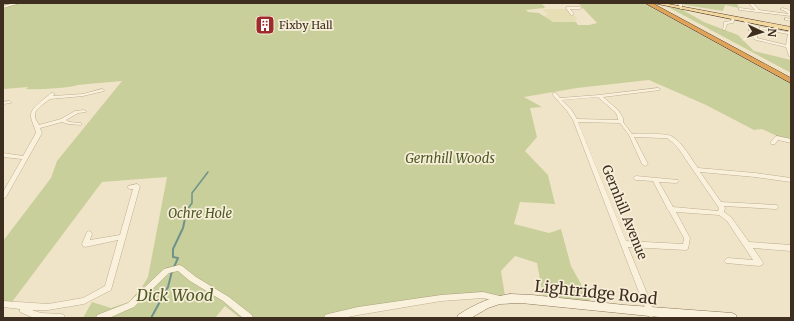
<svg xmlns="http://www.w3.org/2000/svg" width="794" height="321" viewBox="0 0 794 321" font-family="Merriweather,serif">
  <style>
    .farmland { fill: #e6deb5 }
    .green { fill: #c9cf9b }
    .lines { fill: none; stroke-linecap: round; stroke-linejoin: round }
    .stream-far1 { stroke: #6f938a; stroke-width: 1.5 }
    .stream { stroke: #6f938a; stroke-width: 2 }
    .minor-casing { stroke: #8d765c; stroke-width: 0.5 }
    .tertiary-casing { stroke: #8d765c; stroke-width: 1 }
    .primary-casing { stroke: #5b4430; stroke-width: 1 }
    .motorway-casing { stroke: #5b4430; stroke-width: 1 }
    .minor { fill: #faf1dc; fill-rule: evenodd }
    .tertiary { fill: #faf1dc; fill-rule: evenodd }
    .primary { fill: #f3d9a0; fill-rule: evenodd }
    .motorway { fill: #e0a458; fill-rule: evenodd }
    .wall { fill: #b2896c }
    .shaded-wall { fill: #916f58 }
    .building { fill: #cf9f7d; stroke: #916f58 }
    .labels { text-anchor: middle; stroke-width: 3.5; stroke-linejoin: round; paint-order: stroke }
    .far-poi-label { font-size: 11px; fill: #3d2e20; stroke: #f7eed8; text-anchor: start }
    .park-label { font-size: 13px; font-style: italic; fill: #4d5a26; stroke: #f7eed8 }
    .street-label { font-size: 13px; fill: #3d2e20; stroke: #f7eed8 }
    .near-street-label { font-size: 16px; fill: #3d2e20; stroke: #f7eed8 }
    .near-park-label { font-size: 16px; font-style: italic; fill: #4d5a26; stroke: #f7eed8 }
  </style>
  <rect width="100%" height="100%" fill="#f0e4c8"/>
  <!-- farmland -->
  <path class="farmland" d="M 542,9 L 566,9 L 578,19 L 575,20 L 576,22 L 553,22 L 543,16 L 548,15 Z"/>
  <!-- green -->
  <g class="green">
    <path d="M 3,3 L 547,3 L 542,4 L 545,7 L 544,8 L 526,10 L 528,12 L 539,13 L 553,22 L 576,22 L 578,25 L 589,25 L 597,23 L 578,3 L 643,3 L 791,84 L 791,139 L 777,136 L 762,129 L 754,130 L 706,105 L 649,80 L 577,88 L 524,97 L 542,107 L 530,108 L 537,137 L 525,151 L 548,175 L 555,204 L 520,202 L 514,224 L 549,233 L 561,229 L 571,266 L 591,302 L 543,296 L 537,263 L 515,256 L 501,271 L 505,296 L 486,300 L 483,297 L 440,300 L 373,311 L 346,318 L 240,318 L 225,306 L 215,318 L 83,318 L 92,302 L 111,308 L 129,302 L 142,287 L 148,277 L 167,177 L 102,182 L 12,302 L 3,301 L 3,241 L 51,178 L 57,161 L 122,81 L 77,85 C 72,88 34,90 26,89 L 28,87 L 4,89 Z"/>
    <path d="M 682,3 L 737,3 L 739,8 L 725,5 L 723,11 L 685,5 Z"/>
    <path d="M 668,7 L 681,9 L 704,22 L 738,35 L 754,51 L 791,60 L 791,73 Z"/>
  </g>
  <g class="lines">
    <!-- stream-far1 -->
    <path class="stream-far1" d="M 187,210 L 192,203 L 192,193 L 208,172"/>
    <!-- stream -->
    <g class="stream">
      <path d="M 174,267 L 178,258 L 173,257 L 173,249 L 183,228 L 187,209"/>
      <path d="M 151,318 L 168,287 L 172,271"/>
    </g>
    <!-- minor casing -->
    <g class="minor-casing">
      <g id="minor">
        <path d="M 15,3 L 21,3 L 3,8 L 3,6 Z"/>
        <path d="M 676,3 L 680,3 L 682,4 L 682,9 L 680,9 L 679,5 Z"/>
        <path d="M 749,3 L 753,3 L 759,10 L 789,14 L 785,11 L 780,9 L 782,8 L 787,9 L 791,12 L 791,16 L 740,10 L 738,9 L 740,8 L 755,10 Z"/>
        <path d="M 567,7 L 580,7 L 582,8 L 580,9 L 570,9 L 574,14 L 572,15 L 571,15 L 566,8 Z"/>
        <path d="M 732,17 L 735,18 L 733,23 L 727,24 L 725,30 L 723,30 L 724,24 L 724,22 L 731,21 Z"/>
        <path d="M 785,18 L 791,19 L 791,21 L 785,20 Z"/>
        <path d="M 760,27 L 788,32 L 789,30 L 791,30 L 790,46 L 791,46 L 791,48 L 790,48 L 791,57 L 789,56 L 786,47 L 756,40 L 753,38 L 755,32 L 748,30 L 750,29 L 755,30 L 756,28 L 758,28 L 757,38 L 786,45 L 788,34 L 760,29 Z"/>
        <path d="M 658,88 L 660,89 L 660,90 L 603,97 L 618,110 L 623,118 L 623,122 L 632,134 C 641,134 664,133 671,136 C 682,141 691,159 698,168 L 755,173 L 791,178 L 791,182 L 755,177 L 700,172 L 721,202 L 777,205 L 778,207 L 777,209 L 775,209 L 724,206 L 725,208 L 724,212 L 731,217 L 749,242 L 791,245 L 791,251 L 753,248 L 762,261 L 763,263 L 762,265 L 759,266 L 726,263 L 724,261 L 726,259 L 728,258 L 753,260 L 727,221 L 719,215 L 676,212 L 690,238 L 688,249 L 686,250 L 628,247 L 655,313 L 654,316 L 651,317 L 648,316 L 647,313 L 573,120 L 567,111 L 552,94 L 554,93 L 556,93 L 560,98 L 599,95 ZM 598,97 L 615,112 L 617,115 L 618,120 L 577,119 L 571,109 L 562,100 ZM 578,122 L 620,123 L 629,135 L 642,164 L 645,166 L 648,164 L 634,137 L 663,138 L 667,138 L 672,142 L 678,148 L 719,208 L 718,211 L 673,207 L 659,182 L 676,183 L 678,182 L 679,181 L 678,180 L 636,176 L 634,177 L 633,178 L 634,179 L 636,180 L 653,181 L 667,208 L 667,209 L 669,211 L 684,238 L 683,244 L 626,241 Z"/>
        <path d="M 102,89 L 104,90 L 104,91 L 83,96 L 50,99 L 42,105 L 36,111 L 35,114 L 35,118 L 39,125 L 61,119 L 75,111 L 84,110 L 86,111 L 86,112 L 78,113 L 66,120 L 69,122 L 81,123 L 81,125 L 68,124 L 62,122 L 40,128 L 42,133 L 6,197 L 5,198 L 3,199 L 3,192 L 22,159 L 3,157 L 3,153 L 23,156 L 36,133 C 35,127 32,123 31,117 C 29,108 45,99 51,93 L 53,93 L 55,94 L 53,96 L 83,94 Z"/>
        <path d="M 9,101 L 11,102 L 11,103 L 3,104 L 3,102 Z"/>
        <path d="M 777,136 L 791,139 L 791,143 L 778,140 L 775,144 L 771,144 L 770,143 C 772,141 774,137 777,136 Z"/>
        <path d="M 137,184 L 140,186 L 111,290 L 84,304 L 48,310 L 32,310 L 41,313 L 61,314 L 64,315 L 65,318 L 34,318 L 20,312 L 20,309 L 3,307 L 3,301 L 48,304 L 83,298 L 105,286 L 118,240 L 85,247 L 83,246 L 82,244 L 87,232 L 89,231 L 91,232 L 92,234 L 90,240 L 120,235 L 133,189 L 130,189 L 127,187 L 128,186 Z"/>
        <path d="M 179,265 L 182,266 L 196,277 L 229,297 L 252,315 L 253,318 L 243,318 L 223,301 L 190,281 L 178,271 L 169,273 L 134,307 L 109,318 L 96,318 L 97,315 L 128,303 L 164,269 Z"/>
        <path d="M 483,292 L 500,296 L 503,297 L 504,299 L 503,301 L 500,302 L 483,298 L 441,301 L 358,315 L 343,318 L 324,318 L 325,315 L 328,314 L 358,307 L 441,295 Z"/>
      </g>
    </g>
    <!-- tertiary casing -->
    <g class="tertiary-casing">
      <path id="tertiary" d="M 510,294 L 532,295 L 624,305 L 732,313 L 736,315 L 737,318 L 669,318 L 521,303 L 500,304 L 488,308 L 471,318 L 457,318 L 458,315 C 475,304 491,297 510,294 Z"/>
    </g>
    <!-- primary casing -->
    <g class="primary-casing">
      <path id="primary" d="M 653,3 L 663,3 L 791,27 L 791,31 Z"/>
    </g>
    <!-- motorway casing -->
    <g class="motorway-casing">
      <path id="motorway" d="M 645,3 L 652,3 L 791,78 L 791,83 Z"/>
    </g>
    <!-- minor -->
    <use href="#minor" class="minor"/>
    <!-- tertiary -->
    <use href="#tertiary" class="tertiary"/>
    <!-- primary -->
    <use href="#primary" class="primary"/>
    <!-- motorway -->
    <use href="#motorway" class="motorway"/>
  </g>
  <!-- wall -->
  <path class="wall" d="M 272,21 L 270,27 L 258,28 L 257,23 Z"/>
  <!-- shaded-wall -->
  <path class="shaded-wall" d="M 271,16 L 272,21 L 270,27 L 269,22 Z"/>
  <!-- building -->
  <path class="building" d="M 259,16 L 271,16 L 269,22 L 257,23 Z"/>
  <!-- icons -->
  <defs>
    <g id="building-square" transform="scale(1)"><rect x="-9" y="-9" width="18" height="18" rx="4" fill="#9e2a2b" stroke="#f7eed8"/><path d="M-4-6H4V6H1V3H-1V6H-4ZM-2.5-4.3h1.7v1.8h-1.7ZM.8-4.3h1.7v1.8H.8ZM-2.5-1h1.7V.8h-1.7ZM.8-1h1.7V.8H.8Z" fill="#fff"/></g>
  </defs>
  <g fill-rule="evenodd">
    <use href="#building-square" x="265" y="25"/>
  </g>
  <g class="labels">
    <!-- far-poi labels -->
    <g class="far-poi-label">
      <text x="279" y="29">Fixby Hall</text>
    </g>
    <!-- park labels -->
    <g class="park-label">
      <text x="450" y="163">Gernhill Woods</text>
      <text x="200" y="218">Ochre Hole</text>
    </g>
    <!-- street labels -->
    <g class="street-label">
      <text transform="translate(625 212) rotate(68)" y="5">Gernhill Avenue</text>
    </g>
    <!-- near-street labels -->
    <g class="near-street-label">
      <text transform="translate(596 292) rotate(6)" y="6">Lightridge Road</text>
    </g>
    <!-- near-park labels -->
    <g class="near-park-label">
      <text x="175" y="301">Dick Wood</text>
    </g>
  </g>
  <!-- border -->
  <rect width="794" height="321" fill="none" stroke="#3d2e20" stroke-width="8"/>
  <!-- north arrow -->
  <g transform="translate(762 32) rotate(94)" stroke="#f7eed8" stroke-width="3" paint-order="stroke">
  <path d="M0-3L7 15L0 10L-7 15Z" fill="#3d2e20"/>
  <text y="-6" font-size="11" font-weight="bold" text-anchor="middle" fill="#3d2e20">N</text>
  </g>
</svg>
